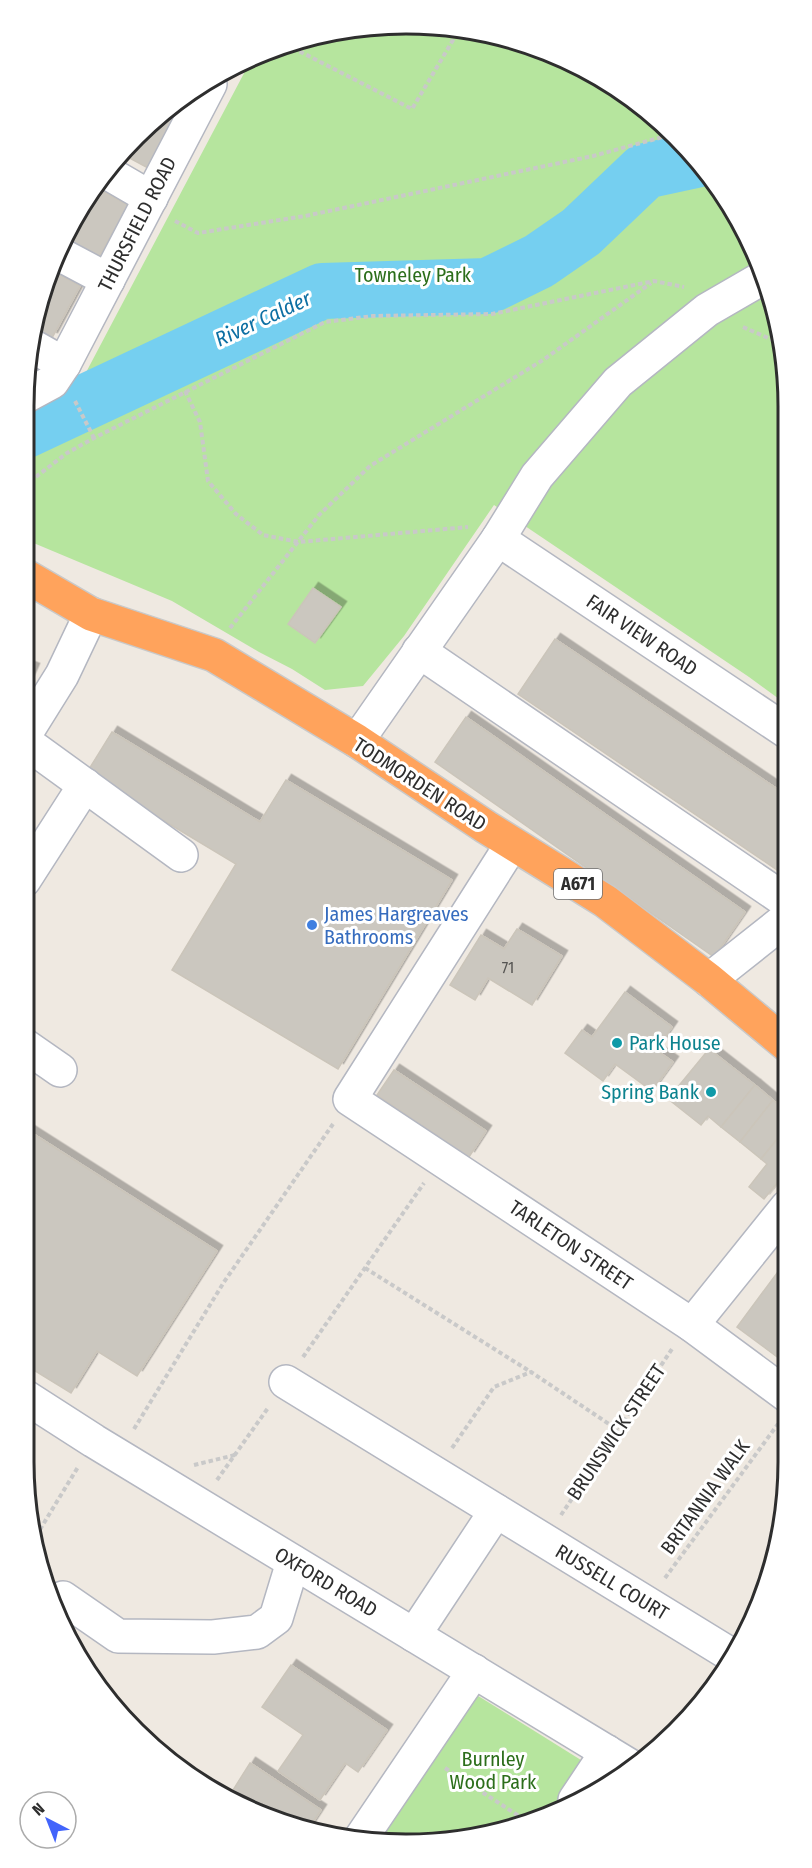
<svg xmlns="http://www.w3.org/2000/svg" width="812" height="1868" viewBox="0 0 812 1868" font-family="'Fira Sans Condensed',sans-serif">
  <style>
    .green { fill: #b6e59e }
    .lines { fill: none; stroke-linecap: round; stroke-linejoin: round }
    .river { stroke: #75cff0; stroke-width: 56 }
    .building { fill: #cbc7bf; stroke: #cbc5ba; stroke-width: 1.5; filter: url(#shadow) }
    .minor-casing { stroke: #b4b7c1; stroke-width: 36 }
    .highway-casing { stroke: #c9c9c9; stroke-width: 36 }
    .path { stroke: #c9c9c9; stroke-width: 4; stroke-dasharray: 4.5 3; stroke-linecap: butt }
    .minor { stroke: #fff; stroke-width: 33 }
    .highway { stroke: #ffa35c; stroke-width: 33 }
    .shop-dot { fill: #3f7fe0; stroke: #fff; stroke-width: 2 }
    .culture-dot { fill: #0f9aa8; stroke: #fff; stroke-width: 2 }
    .labels { text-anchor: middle; stroke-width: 6; stroke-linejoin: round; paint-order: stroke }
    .number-label { font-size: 16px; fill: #555452 }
    .shield { fill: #fff; stroke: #6d6d6d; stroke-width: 1.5 }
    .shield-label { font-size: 18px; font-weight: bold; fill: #2e2e2e }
    .street-label { font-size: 20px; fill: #2e2e2e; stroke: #fff }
    .park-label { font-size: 20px; fill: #2c6e1b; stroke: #fff }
    .shop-label { font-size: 20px; fill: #366cbe; stroke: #fff; text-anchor: start }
    .culture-label { font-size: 20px; fill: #0d838f; stroke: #fff; text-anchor: start }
    .water-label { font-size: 21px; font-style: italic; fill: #0d6fa3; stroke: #fff }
    .rim { fill: none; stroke: #2e2e2e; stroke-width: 3 }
  </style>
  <defs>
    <filter id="shadow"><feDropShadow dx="5.5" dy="-5.5" stdDeviation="0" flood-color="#0004"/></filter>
  </defs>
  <rect width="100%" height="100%" fill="#efe9e1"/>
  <!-- green -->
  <g class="green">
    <path d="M 381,25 L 529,44 L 638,103 L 709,173 L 759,259 L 785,356 L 786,704 L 749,677 L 494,505 L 404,636 L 363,686 L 325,690 L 292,669 L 259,652 L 172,601 L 24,539 L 24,411 L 82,380 L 251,60 Z"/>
    <path d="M 475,1694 L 613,1780 L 597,1793 L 456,1841 L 381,1838 Z"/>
  </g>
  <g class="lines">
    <!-- river -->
    <path class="river" d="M 24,431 L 322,291 L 488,286 L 539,261 L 581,232 L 645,171 L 696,160"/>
  </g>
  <!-- building -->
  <g class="building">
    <path d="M 172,114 L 176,116 L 148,168 L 120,153 Z"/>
    <path d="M 99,189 L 128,205 L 99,257 L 69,241 Z"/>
    <path d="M 52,270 L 80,286 L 52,338 L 37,330 L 44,283 Z"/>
    <path d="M 313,588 L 341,607 L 315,643 L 288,624 Z"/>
    <path d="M 555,639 L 786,795 L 786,876 L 518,694 Z"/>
    <path d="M 24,665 L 34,669 L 27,685 L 24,683 Z"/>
    <path d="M 466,717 L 745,912 L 714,957 L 435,762 Z"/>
    <path d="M 112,732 L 260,822 L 286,780 L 452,880 L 338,1069 L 172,970 L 236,864 L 86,774 Z"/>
    <path d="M 517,929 L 562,956 L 532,1005 L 488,978 L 475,1000 L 450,985 L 481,935 L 504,949 Z"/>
    <path d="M 625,992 L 672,1027 L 656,1050 L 673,1062 L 652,1091 L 615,1064 L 603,1081 L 565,1053 L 582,1030 L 592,1037 Z"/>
    <path d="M 709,1049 L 755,1085 L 721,1127 L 708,1116 L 701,1125 L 668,1099 Z"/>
    <path d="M 394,1070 L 486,1131 L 469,1157 L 377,1095 Z"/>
    <path d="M 755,1085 L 773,1100 L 740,1142 L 721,1127 Z"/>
    <path d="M 773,1100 L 787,1112 L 787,1127 L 761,1159 L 740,1142 Z"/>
    <path d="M 787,1127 L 787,1171 L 764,1199 L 749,1187 L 767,1164 L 761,1159 Z"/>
    <path d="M 24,1128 L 217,1251 L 137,1376 L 97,1351 L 71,1393 L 24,1364 Z"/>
    <path d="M 786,1261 L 787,1262 L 788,1365 L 737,1327 Z"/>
    <path d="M 291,1665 L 387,1730 L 358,1772 L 345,1763 L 320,1800 L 278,1771 L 303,1735 L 262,1707 Z"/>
    <path d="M 250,1763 L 321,1810 L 309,1828 L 228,1798 Z"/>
  </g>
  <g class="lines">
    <!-- minor casing -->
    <g class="minor-casing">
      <g id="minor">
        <path d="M 108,173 L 151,198"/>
        <path d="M 61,255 L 108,280"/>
        <path d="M 34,347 L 64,364"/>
        <path d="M 26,396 L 52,382 L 64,364 L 210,84"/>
        <path d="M 498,539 L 786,731"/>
        <path d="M 419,651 L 786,901"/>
        <path d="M 24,736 L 62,675 L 91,614"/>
        <path d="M 24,741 L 181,855"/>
        <path d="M 357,741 L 498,539 L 537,476 L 618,382 L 707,310 L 764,277"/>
        <path d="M 512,844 L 350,1099 L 692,1325 L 788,1396"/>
        <path d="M 24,880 L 85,785"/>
        <path d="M 709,980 L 786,919"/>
        <path d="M 24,1045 L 60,1070"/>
        <path d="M 692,1325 L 787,1207"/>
        <path d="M 286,1382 L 728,1653"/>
        <path d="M 24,1396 L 94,1441 L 630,1766"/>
        <path d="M 63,1598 L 118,1636 L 213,1637 L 257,1632 L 276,1618 L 293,1562"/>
        <path d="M 414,1635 L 496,1511"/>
        <path d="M 575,1800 L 607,1752"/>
        <path d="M 361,1838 L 474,1671"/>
      </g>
    </g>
    <!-- highway casing -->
    <g class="highway-casing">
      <path id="highway" d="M 24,575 L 91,614 L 214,655 L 357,741 L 486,827 L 605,901 L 709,980 L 787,1045"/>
    </g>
    <!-- path -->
    <g class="path">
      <path d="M 293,48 L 412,109 L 456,35"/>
      <path d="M 175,221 L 198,233 L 305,216 L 593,156 L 670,135"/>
      <path d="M 743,327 L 782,344"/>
      <path d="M 185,391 L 200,422 L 208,481 L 236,514 L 263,535 L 299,542 L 468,527"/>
      <path d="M 75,401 L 94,438"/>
      <path d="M 24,486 L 67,453 L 94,438 L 325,322 L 373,316 L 492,314 L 654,281 L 684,287"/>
      <path d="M 230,628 L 319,515 L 370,466 L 543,360 L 651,283"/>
      <path d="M 365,1268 L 531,1372"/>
      <path d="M 303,1357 L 424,1183"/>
      <path d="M 134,1429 L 224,1282 L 333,1124"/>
      <path d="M 452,1448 L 494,1387 L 531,1372 L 618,1430"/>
      <path d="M 194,1465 L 235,1455"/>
      <path d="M 217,1480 L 268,1408"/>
      <path d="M 561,1515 L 672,1349"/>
      <path d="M 36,1536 L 78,1467"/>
      <path d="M 665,1578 L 778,1424"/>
      <path d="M 445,1768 L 522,1818"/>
    </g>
    <!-- minor -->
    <use href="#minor" class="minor"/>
    <!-- highway -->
    <use href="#highway" class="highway"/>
  </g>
  <!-- markers -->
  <circle class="shop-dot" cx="312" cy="925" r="6"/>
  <g class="culture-dot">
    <circle cx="617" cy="1043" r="6"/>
    <circle cx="711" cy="1092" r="6"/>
  </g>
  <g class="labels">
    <!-- number labels -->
    <g class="number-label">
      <text x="508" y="973">71</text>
    </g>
    <!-- shield labels -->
    <rect class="shield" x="554" y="869" width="48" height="30" rx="4.5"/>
    <g class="shield-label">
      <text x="578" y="890">A671</text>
    </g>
    <!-- street labels -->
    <g class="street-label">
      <text transform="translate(137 224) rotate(-63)" y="7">THURSFIELD ROAD</text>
      <text transform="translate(642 635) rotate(34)" y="7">FAIR VIEW ROAD</text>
      <text transform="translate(420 784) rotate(33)" y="7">TODMORDEN ROAD</text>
      <text transform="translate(571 1245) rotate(34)" y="7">TARLETON STREET</text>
      <text transform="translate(616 1432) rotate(-56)" y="7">BRUNSWICK STREET</text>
      <text transform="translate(705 1497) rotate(-54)" y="7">BRITANNIA WALK</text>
      <text transform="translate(326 1582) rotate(31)" y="7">OXFORD ROAD</text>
      <text transform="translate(612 1582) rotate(31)" y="7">RUSSELL COURT</text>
    </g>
    <!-- park labels -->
    <g class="park-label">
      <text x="413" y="282">Towneley Park</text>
      <text x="493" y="1766">Burnley<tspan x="493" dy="23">Wood Park</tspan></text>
    </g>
    <!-- shop labels -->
    <g class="shop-label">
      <text x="324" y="921">James Hargreaves<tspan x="324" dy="23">Bathrooms</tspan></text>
    </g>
    <!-- culture labels -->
    <g class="culture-label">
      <text x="629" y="1050">Park House</text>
      <text x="699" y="1099" text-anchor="end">Spring Bank</text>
    </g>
    <!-- water labels -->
    <g class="water-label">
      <text transform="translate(263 319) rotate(-25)" y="7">River Calder</text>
    </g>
  </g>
  <!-- crop -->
  <path d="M0 0H812V1868H0ZM406 34H406A372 372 0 0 1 778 406V1462A372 372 0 0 1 406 1834H406A372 372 0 0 1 34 1462V406A372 372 0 0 1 406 34Z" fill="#fff" fill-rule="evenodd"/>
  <path class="rim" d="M406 34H406A372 372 0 0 1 778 406V1462A372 372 0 0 1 406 1834H406A372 372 0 0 1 34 1462V406A372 372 0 0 1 406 34Z"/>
  <!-- north arrow -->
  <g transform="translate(48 1820) rotate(318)"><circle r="28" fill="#ffffff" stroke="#ababab" stroke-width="1.5"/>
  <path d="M0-4.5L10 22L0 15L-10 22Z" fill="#4264fb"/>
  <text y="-9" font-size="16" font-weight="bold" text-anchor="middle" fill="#2e2e2e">N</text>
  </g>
</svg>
